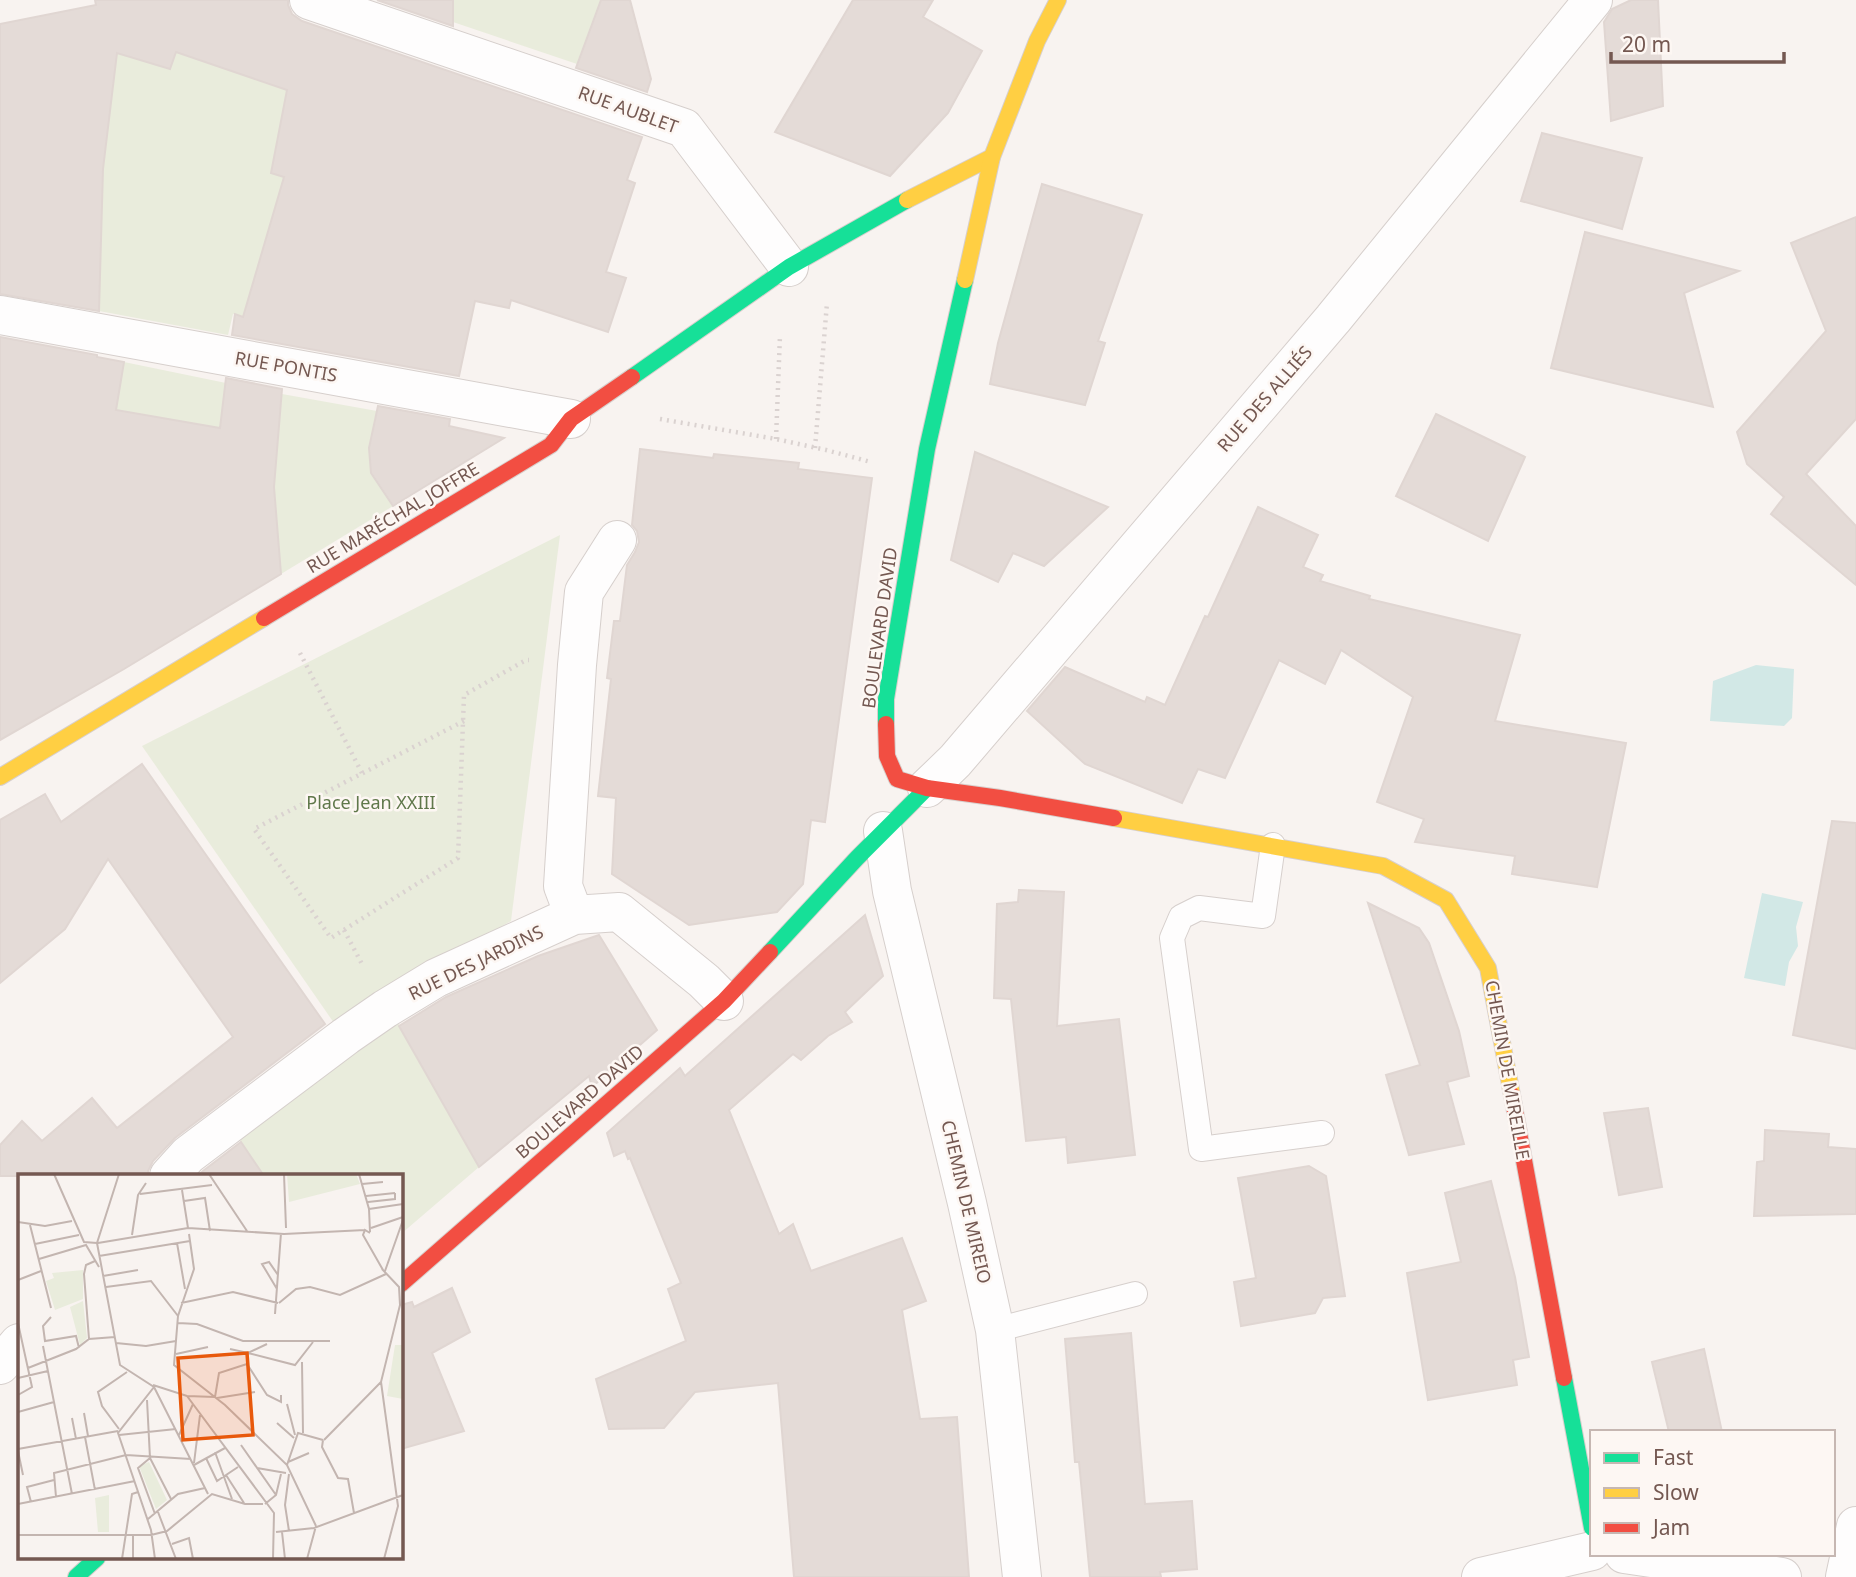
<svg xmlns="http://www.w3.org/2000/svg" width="1856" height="1577" viewBox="0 0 1856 1577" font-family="'Noto Sans',sans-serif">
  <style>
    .green { fill: #e9ecdc }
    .water { fill: #d2e8e6 }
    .building { fill: #e4dbd7; stroke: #e0d6d2; stroke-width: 2 }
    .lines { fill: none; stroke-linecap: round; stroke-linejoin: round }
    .lane-casing { stroke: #d6cfcc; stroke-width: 26 }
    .street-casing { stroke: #d6cfcc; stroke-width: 40 }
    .fast-casing { stroke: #d7cfcc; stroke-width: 18 }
    .slow-casing { stroke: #d7cfcc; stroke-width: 18 }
    .jam-casing { stroke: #d7cfcc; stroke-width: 18 }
    .path { stroke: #dad2d0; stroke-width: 4.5; stroke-dasharray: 2 5; stroke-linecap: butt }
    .lane { stroke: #fefdfd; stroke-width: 24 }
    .street { stroke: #fefdfd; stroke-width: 38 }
    .fast { stroke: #16e098; stroke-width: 16 }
    .slow { stroke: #ffcf43; stroke-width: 16 }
    .jam { stroke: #f24e42; stroke-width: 16 }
    .labels { text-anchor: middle; stroke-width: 5; stroke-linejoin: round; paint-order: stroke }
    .street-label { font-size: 18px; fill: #745851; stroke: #fdf7f3 }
    .park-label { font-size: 18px; fill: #60784b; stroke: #fdf7f3 }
    .inset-road { fill: none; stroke: #c3b5b0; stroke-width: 2 }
    .view { fill: #e8590c; fill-opacity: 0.15; stroke: #e8590c; stroke-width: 3.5 }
    .inset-edge { fill: none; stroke: #745851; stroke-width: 3.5 }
  </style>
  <rect width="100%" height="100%" fill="#f8f3f0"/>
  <!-- green -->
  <g class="green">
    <path d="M 453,0 L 601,0 L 577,64 L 453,22 Z"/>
    <path d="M 176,52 L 287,90 L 271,173 L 284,177 L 243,317 L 233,314 L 228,335 L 99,311 L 102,193 L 0,122 L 117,53 L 169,69 Z"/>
    <path d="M 124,362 L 226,383 L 226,445 L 116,410 Z"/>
    <path d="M 282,394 L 377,411 L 369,448 L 371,473 L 393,506 L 281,574 L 274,487 Z"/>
    <path d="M 560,535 L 511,921 L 334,1023 L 142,746 Z"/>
    <path d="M 395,1017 L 479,1167 L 401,1234 L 401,1176 L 238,1176 L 255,1163 L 238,1137 Z"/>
  </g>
  <!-- water -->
  <g class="water">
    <path d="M 1756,665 L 1794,669 L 1792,718 L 1784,726 L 1710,721 L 1713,681 Z"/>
    <path d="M 1762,893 L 1803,902 L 1796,927 L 1798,946 L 1789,962 L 1785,986 L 1744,978 Z"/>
  </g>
  <!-- building -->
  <g class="building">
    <path d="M 95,0 L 288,0 L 288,5 L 292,14 L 302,21 L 642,137 L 627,180 L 635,183 L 606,272 L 626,278 L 608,332 L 511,300 L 509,308 L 475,301 L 459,376 L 232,335 L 235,314 L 243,317 L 284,177 L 271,173 L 287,90 L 176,52 L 170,69 L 117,53 L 103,169 L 99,311 L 0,294 L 0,24 L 96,5 Z"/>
    <path d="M 377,0 L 453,0 L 453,26 Z"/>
    <path d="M 601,0 L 630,0 L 651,79 L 647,92 L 576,68 Z"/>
    <path d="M 853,0 L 933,0 L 923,17 L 982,51 L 948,113 L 890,176 L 775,132 Z"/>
    <path d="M 1631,0 L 1658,0 L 1663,106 L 1611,121 L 1604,22 L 1612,9 Z"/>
    <path d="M 1542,133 L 1642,158 L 1622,229 L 1521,201 Z"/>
    <path d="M 1042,184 L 1142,215 L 1098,341 L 1105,343 L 1085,405 L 990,384 L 998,343 Z"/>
    <path d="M 1856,217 L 1856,419 L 1806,474 L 1856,526 L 1856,585 L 1771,514 L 1784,497 L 1747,464 L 1737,432 L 1826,331 L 1791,243 Z"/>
    <path d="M 1585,232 L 1739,271 L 1684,293 L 1713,407 L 1551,368 Z"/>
    <path d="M 0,337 L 97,355 L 97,357 L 124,362 L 116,410 L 220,428 L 226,378 L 282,389 L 274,487 L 281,574 L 124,669 L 0,740 Z"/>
    <path d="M 378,406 L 450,419 L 449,426 L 504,438 L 393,506 L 371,473 L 369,448 Z"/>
    <path d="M 1436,414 L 1525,457 L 1488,541 L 1396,496 Z"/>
    <path d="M 640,449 L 713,458 L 714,454 L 799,463 L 798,469 L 872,478 L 825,822 L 811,820 L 803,884 L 777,912 L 689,925 L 612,874 L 616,798 L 598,796 L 611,679 L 607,678 L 614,621 L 620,621 L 627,565 L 635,552 L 639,542 L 637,531 L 632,525 Z"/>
    <path d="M 975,452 L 1108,507 L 1044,566 L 1013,553 L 998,582 L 951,560 Z"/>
    <path d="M 1258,507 L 1318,535 L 1303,567 L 1323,575 L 1320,581 L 1370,596 L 1369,599 L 1520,635 L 1495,721 L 1626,743 L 1597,887 L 1512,874 L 1515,856 L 1415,842 L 1424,819 L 1377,802 L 1413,697 L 1341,650 L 1325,684 L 1279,660 L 1225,778 L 1198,769 L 1182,803 L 1085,764 L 1027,711 L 1065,667 L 1145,702 L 1147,697 L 1165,705 L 1205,616 L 1208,617 Z"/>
    <path d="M 142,764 L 325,1024 L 175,1138 L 153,1161 L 148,1171 L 148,1176 L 0,1176 L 0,1145 L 22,1121 L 42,1141 L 92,1098 L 117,1128 L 233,1037 L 108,859 L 65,929 L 0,983 L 0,820 L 45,794 L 61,822 Z"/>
    <path d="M 1832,821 L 1856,823 L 1856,1049 L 1793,1035 Z"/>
    <path d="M 1019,890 L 1064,892 L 1057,1026 L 1119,1019 L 1135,1155 L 1068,1163 L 1066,1137 L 1026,1141 L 1011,999 L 994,998 L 997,904 L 1018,902 Z"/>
    <path d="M 1368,903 L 1419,928 L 1429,943 L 1459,1031 L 1469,1076 L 1447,1082 L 1464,1144 L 1409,1155 L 1386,1075 L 1420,1065 Z"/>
    <path d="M 865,915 L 883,976 L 845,1012 L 852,1022 L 828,1036 L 801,1060 L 793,1054 L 729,1110 L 779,1234 L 793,1224 L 811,1271 L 902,1238 L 926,1301 L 902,1310 L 920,1419 L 957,1417 L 969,1577 L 794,1577 L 778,1383 L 695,1392 L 664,1428 L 609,1429 L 596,1379 L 686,1341 L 668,1289 L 681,1283 L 630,1158 L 628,1159 L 625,1151 L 614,1156 L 607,1133 L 680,1068 L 685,1076 Z"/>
    <path d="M 599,935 L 657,1030 L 592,1087 L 589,1076 L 479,1167 L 399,1026 L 446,997 L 538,956 Z"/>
    <path d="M 1648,1108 L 1662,1187 L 1619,1195 L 1604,1113 Z"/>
    <path d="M 1765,1130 L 1829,1134 L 1828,1147 L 1856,1149 L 1856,1214 L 1754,1216 L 1757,1162 L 1764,1161 Z"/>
    <path d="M 241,1142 L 264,1176 L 198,1176 L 203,1171 Z"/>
    <path d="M 1309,1166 L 1326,1176 L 1345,1296 L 1323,1298 L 1315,1313 L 1241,1326 L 1234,1282 L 1256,1278 L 1238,1178 Z"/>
    <path d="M 1491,1181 L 1515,1277 L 1529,1357 L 1513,1360 L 1517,1385 L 1428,1400 L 1407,1273 L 1461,1262 L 1445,1193 Z"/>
    <path d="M 452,1288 L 470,1332 L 432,1353 L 464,1431 L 401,1449 L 401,1305 L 412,1302 L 414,1307 Z"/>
    <path d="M 1131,1333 L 1145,1504 L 1192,1501 L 1197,1569 L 1160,1572 L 1161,1577 L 1090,1577 L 1079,1462 L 1075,1462 L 1065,1339 Z"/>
    <path d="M 1704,1349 L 1722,1432 L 1669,1432 L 1652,1362 Z"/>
  </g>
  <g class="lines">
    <!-- lane casing -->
    <g class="lane-casing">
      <g id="lane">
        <path d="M 1273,845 L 1263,916 L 1199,908 L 1181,917 L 1172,938 L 1201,1149 L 1322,1133"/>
        <path d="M 995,1330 L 1135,1294"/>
      </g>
    </g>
    <!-- street casing -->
    <g class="street-casing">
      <g id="street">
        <path d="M 309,0 L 684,128 L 789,267"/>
        <path d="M 0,315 L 571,419"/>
        <path d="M 927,788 L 955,761 L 1333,319 L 1593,0"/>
        <path d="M 883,831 L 892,891 L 967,1203 L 995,1330 L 1022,1577"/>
        <path d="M 574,915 L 563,886 L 577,665 L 584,592 L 617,540"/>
        <path d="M 169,1176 L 188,1155 L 346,1036 L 385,1009 L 436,978 L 574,915 L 619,912 L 704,981 L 724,1001"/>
        <path d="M 0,1365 L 19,1343"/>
        <path d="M 1624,1554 L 1782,1577"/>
        <path d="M 1481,1577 L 1592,1551"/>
        <path d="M 1845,1577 L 1856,1526"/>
      </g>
    </g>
    <!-- fast casing -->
    <g class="fast-casing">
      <g id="fast">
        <path d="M 632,377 L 789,267 L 907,200"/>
        <path d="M 886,724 L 886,699 L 927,449 L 965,280"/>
        <path d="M 770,952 L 857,858 L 927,788"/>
        <path d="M 1564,1378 L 1592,1528"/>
        <path d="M 76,1577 L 97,1558"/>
      </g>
    </g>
    <!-- slow casing -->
    <g class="slow-casing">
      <g id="slow">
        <path d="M 907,200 L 992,157"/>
        <path d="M 965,280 L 992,157 L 1037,41 L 1058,0"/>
        <path d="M 0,777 L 264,618"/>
        <path d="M 1114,818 L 1383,866 L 1446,900 L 1488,968 L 1512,1095"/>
      </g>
    </g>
    <!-- jam casing -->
    <g class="jam-casing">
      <g id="jam">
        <path d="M 264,618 L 551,445 L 571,419 L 632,377"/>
        <path d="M 886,724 L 887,756 L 897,779 L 927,788 L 1000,798 L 1114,818"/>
        <path d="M 1512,1095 L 1564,1378"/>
        <path d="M 401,1284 L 724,1001 L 770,952"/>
      </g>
    </g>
    <!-- path -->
    <g class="path">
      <path d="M 660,419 L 776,439 L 826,450 L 871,462"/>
      <path d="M 776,439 L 780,335"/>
      <path d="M 815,448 L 827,303"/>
      <path d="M 300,653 L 362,773"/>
      <path d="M 464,721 L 254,829 L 331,938 L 458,858 L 464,695 L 526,660 L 529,660"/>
      <path d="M 344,930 L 362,964"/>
    </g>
    <!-- lane -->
    <use href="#lane" class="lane"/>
    <!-- street -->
    <use href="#street" class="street"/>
    <!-- fast -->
    <use href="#fast" class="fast"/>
    <!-- slow -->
    <use href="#slow" class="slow"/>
    <!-- jam -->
    <use href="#jam" class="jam"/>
  </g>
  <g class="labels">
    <!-- street labels -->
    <g class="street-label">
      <text transform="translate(628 110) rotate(20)" y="6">RUE AUBLET</text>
      <text transform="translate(286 367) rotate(10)" y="6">RUE PONTIS</text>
      <text transform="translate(1265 399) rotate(-49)" y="6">RUE DES ALLIÉS</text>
      <text transform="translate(393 518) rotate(-31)" y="6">RUE MARÉCHAL JOFFRE</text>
      <text transform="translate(880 628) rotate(-82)" y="6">BOULEVARD DAVID</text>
      <text transform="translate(476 963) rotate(-26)" y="6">RUE DES JARDINS</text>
      <text transform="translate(1507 1070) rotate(80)" y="6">CHEMIN DE MIREILLE</text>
      <text transform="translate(580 1102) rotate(-41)" y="6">BOULEVARD DAVID</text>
      <text transform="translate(966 1202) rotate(77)" y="6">CHEMIN DE MIREIO</text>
    </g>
    <!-- park labels -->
    <g class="park-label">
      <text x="371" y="809">Place Jean XXIII</text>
    </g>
  </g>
  <!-- overview -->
  <g transform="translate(18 1174)">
    <rect width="385" height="385" fill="#f8f3f0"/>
    <path d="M 269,0 L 338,0 L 342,10 L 271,28 ZM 65,96 L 65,125 L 37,136 L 28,107 L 36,104 L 34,99 ZM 65,127 L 69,164 L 62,171 L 52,133 ZM 377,171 L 385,171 L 385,225 L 369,222 ZM 131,288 L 149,326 L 138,335 L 121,292 ZM 91,321 L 91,358 L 80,358 L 77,324 Z" fill="#e9ecdc"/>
    <path class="inset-road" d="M 36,0 L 66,68 L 79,69M 191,0 L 229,57M 266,0 L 268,54M 341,0 L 351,35 L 352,58M 344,10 L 365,8M 164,16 L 170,54M 122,20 L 194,11M 348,22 L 377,19M 166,27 L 187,24 L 192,57M 350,28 L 377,25 L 377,19M 351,35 L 385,30M 0,48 L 27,52 L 54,47M 12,51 L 33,134M 353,54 L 385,43M 352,59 L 347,56 L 345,61 L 365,96M 171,60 L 176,95 L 160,142 L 156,191 L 207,231 L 269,291 L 298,352M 114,61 L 120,21 L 128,9M 79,69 L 102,191 L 136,213 L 100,259 L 133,356 L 137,385M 79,69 L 101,0M 80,69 L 170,54 L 266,60 L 347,56M 159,69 L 167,115M 17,70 L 61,61M 81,82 L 172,67M 21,85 L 68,71 L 81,93M 364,95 L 381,113 L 382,131 L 363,208 L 380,332 L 366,385M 367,97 L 385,46M 85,102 L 120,96M 0,106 L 23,97M 88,113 L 133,107 L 160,142M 259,115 L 244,90 L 251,88 L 260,101M 163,129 L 215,118 L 260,129M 261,129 L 278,115 L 292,113 L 322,121 L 368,100M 257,140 L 263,59M 33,143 L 25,152 L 27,167 L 58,162 L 61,174M 0,149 L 14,213 L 0,221M 160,149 L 179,150 L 225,167 L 312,167M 71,165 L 66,100 L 68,91 L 77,87M 98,169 L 128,172 L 158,167M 25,172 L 54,320M 212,175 L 230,179 L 249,170M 158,180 L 190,173M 284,188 L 285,259M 229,190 L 249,221 L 263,228 L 263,221M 10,194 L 58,175 L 71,165 L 97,163M 0,204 L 30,197M 135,211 L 169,222 L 197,223M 136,213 L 190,320M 169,222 L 256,339 L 255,385M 197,223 L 201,199 L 229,190 L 230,179 L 277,191 L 295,168M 199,224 L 237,218M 129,226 L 132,284 L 153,325M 269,230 L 277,261M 0,238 L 36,228M 66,239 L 70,262M 54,244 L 58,265M 259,249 L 276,264M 101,255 L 84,232 L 80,218 L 109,198M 101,261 L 158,255M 161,261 L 175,230M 67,263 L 77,316M 305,266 L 304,273 L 320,304 L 330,305 L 336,339M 306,266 L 363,208M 223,271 L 258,321M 0,275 L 100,257M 0,277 L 5,301M 197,278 L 214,325M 132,284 L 120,294 L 137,340M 188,284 L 199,307 L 220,293M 270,288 L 291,279M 176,289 L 182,241M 176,291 L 207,274M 269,291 L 280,259 L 305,266M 239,294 L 268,299M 271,300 L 267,331 L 271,357M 208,301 L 226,329M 38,323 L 36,299 L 108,281 L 173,285M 13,328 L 9,313 L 36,306M 0,330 L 117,307M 247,330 L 258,321 L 263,300M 140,338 L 158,385M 130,345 L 160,320 L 187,314M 258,358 L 296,354 L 385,321M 264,358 L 267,385M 0,361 L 133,361M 133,361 L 149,357 L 194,320 L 227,330 L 245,330M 154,370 L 171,364 L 175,385M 104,385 L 114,320 L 120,318M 115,385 L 115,361M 289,385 L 298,352"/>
    <path class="view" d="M 229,179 L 235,261 L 165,266 L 160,184 Z"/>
    <rect width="385" height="385" class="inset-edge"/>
  </g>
  <!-- legend -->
  <rect x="1590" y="1430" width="245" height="126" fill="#fdf7f3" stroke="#c6b7b2" stroke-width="2"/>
  <rect x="1604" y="1453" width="35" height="10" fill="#16e098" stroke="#c6b7b2" stroke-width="2"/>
  <text x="1653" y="1465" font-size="21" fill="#745851">Fast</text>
  <rect x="1604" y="1488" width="35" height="10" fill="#ffcf43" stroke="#c6b7b2" stroke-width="2"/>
  <text x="1653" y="1500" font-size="21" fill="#745851">Slow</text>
  <rect x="1604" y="1523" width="35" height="10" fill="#f24e42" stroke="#c6b7b2" stroke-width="2"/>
  <text x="1653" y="1535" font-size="21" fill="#745851">Jam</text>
  <!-- scale -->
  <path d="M1611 52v10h173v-10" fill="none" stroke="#745851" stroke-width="3.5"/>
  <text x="1622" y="52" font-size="21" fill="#745851" stroke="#fdf7f3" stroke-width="5" paint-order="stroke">20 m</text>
</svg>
